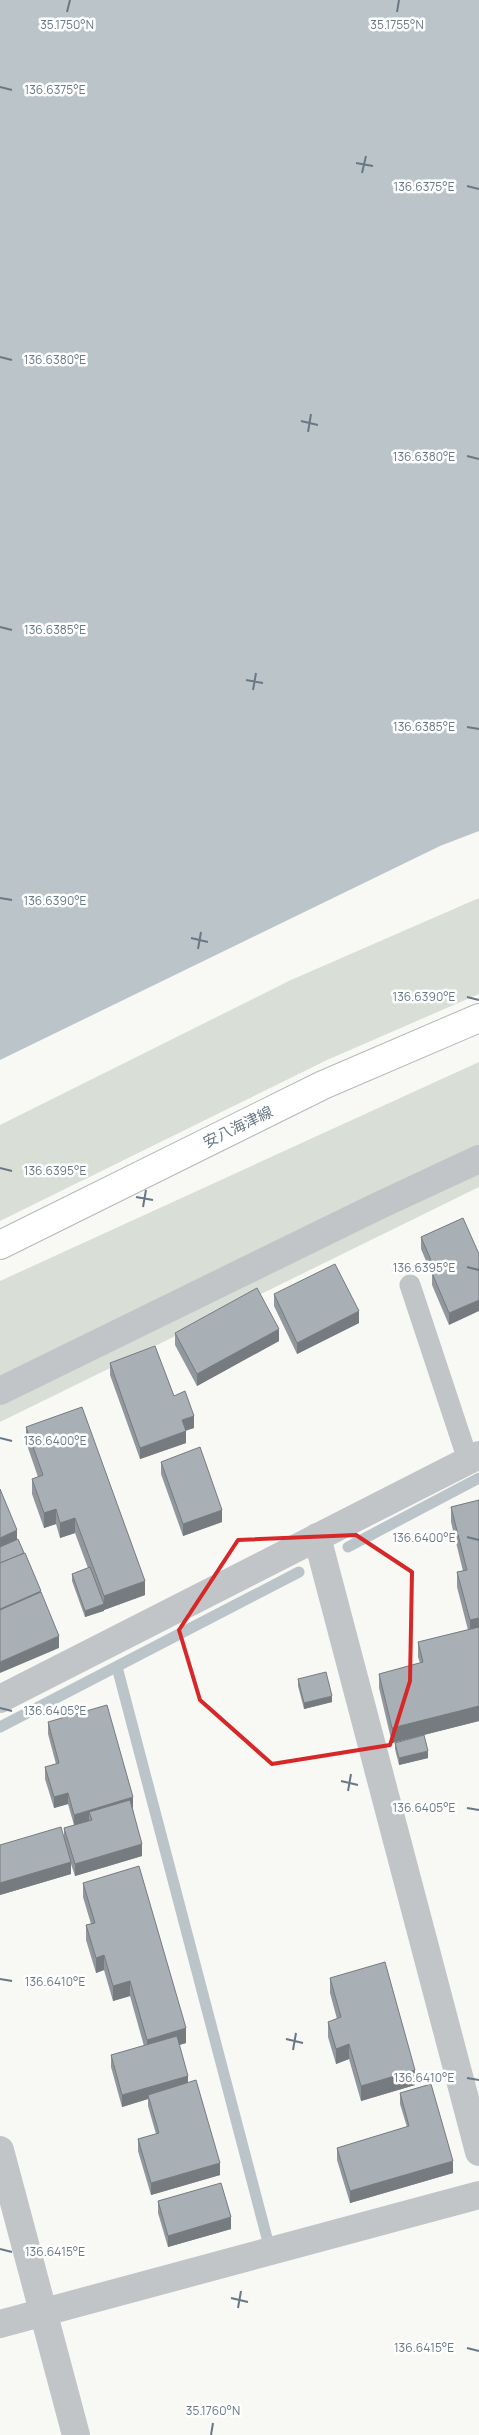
<svg xmlns="http://www.w3.org/2000/svg" width="479" height="2435" viewBox="0 0 479 2435" font-family="Manrope,'Noto Sans JP',sans-serif">
  <style>
    .green { fill: #d9ded6 }
    .water { fill: #bbc5c9 }
    .lines { fill: none; stroke-linecap: round; stroke-linejoin: round }
    .stream { stroke: #bbc5c9; stroke-width: 11 }
    .secondary-casing { stroke: #b3b9bd; stroke-width: 30 }
    .service { stroke: #c1c5c8; stroke-width: 21 }
    .minor { stroke: #c1c5c8; stroke-width: 28 }
    .secondary { stroke: #fff; stroke-width: 28 }
    .wall { fill: #90979d }
    .shaded-wall { fill: #767b7f }
    .building { fill: #a8b0b6; stroke: #767b7f }
    .marked { fill: none; stroke: #d62828; stroke-width: 4; stroke-linejoin: round }
    .ticks { fill: none; stroke: #687885; stroke-width: 2 }
    .labels { text-anchor: middle; stroke-width: 5; stroke-linejoin: round; paint-order: stroke }
    .street-label { font-size: 15px; fill: #687885; stroke: #fff }
    .ticks-label { font-size: 12px; text-anchor: middle; fill: #687885; stroke: #fff; stroke-width: 5; stroke-linejoin: round; paint-order: stroke }
  </style>
  <rect width="100%" height="100%" fill="#f8f8f5"/>
  <!-- green -->
  <g class="green">
    <path d="M 479,898 L 479,994 L 327,1060 L 0,1221 L 0,1125 L 291,980 Z"/>
    <path d="M 479,1062 L 479,1147 L 0,1378 L 0,1281 Z"/>
    <path d="M 479,1171 L 479,1187 L 0,1422 L 0,1401 Z"/>
  </g>
  <!-- water -->
  <path class="water" d="M 0,0 L 479,0 L 479,831 L 440,846 L 0,1060 Z"/>
  <g class="lines">
    <!-- stream -->
    <g class="stream">
      <path d="M 348,1547 L 479,1478"/>
      <path d="M 117,1667 L 267,2238"/>
      <path d="M 0,1727 L 299,1572"/>
    </g>
    <!-- secondary casing -->
    <g class="secondary-casing">
      <path id="secondary" d="M 0,1245 L 323,1085 L 479,1018"/>
    </g>
    <!-- service -->
    <path class="service" d="M 410,1285 L 468,1460"/>
    <!-- minor -->
    <g class="minor">
      <path d="M 0,1391 L 378,1206 L 479,1159"/>
      <path d="M 317,1537 L 479,2152"/>
      <path d="M 0,1699 L 479,1455"/>
      <path d="M 0,2150 L 76,2435"/>
      <path d="M 0,2324 L 479,2195"/>
    </g>
    <!-- secondary -->
    <use href="#secondary" class="secondary"/>
  </g>
  <!-- wall -->
  <g class="wall">
    <path d="M 463,1218 L 449,1325 L 432,1285 L 432,1275 L 421,1249 L 421,1237 Z"/>
    <path d="M 274,1294 L 359,1323 L 297,1354 L 274,1306 Z"/>
    <path d="M 175,1333 L 279,1341 L 197,1386 L 175,1345 Z"/>
    <path d="M 110,1363 L 174,1396 L 194,1428 L 186,1430 L 186,1443 L 140,1459 L 110,1375 Z"/>
    <path d="M 26,1427 L 145,1595 L 85,1617 L 72,1581 L 72,1574 L 88,1568 L 75,1533 L 60,1538 L 56,1524 L 44,1528 L 32,1494 L 32,1479 L 38,1477 L 26,1442 Z"/>
    <path d="M 161,1462 L 222,1522 L 183,1536 L 161,1474 Z"/>
    <path d="M 479,1500 L 479,1721 L 392,1743 L 379,1688 L 379,1674 L 420,1663 L 418,1657 L 418,1642 L 468,1630 L 457,1587 L 457,1572 L 463,1571 L 451,1522 L 451,1507 Z"/>
    <path d="M 298,1679 L 332,1702 L 304,1709 L 298,1686 Z"/>
    <path d="M 48,1722 L 133,1809 L 142,1856 L 75,1876 L 71,1864 L 71,1874 L 0,1895 L 0,1845 L 64,1838 L 64,1828 L 74,1825 L 68,1804 L 54,1808 L 45,1779 L 45,1767 L 56,1764 L 48,1734 Z"/>
    <path d="M 395,1743 L 428,1758 L 399,1765 L 395,1749 Z"/>
    <path d="M 83,1883 L 186,2043 L 179,2045 L 188,2083 L 220,2175 L 151,2195 L 138,2151 L 138,2139 L 156,2134 L 148,2106 L 148,2099 L 122,2107 L 111,2067 L 111,2055 L 144,2046 L 130,1996 L 113,2001 L 104,1970 L 96,1973 L 86,1940 L 86,1925 L 91,1924 L 83,1897 Z"/>
    <path d="M 330,1978 L 415,2085 L 361,2101 L 349,2059 L 336,2064 L 328,2037 L 328,2022 L 337,2019 L 330,1993 Z"/>
    <path d="M 400,2093 L 453,2173 L 350,2203 L 337,2160 L 337,2148 L 407,2127 L 400,2104 Z"/>
    <path d="M 158,2201 L 231,2229 L 168,2247 L 158,2213 Z"/>
  </g>
  <!-- shaded-wall -->
  <g class="shaded-wall">
    <path d="M 479,1300 L 479,1311 L 449,1325 L 449,1313 Z"/>
    <path d="M 359,1311 L 359,1323 L 297,1354 L 297,1343 Z"/>
    <path d="M 279,1329 L 279,1341 L 197,1386 L 197,1374 Z"/>
    <path d="M 194,1416 L 194,1428 L 182,1432 L 182,1420 Z"/>
    <path d="M 186,1431 L 186,1443 L 140,1459 L 140,1448 Z"/>
    <path d="M 56,1509 L 56,1524 L 44,1528 L 44,1513 Z"/>
    <path d="M 222,1510 L 222,1522 L 183,1536 L 183,1524 Z"/>
    <path d="M 75,1518 L 75,1533 L 60,1538 L 60,1523 Z"/>
    <path d="M 17,1530 L 17,1545 L 0,1553 L 0,1538 Z"/>
    <path d="M 145,1581 L 145,1595 L 104,1610 L 104,1596 Z"/>
    <path d="M 41,1591 L 41,1603 L 0,1620 L 0,1609 Z"/>
    <path d="M 104,1604 L 104,1611 L 85,1617 L 85,1611 Z"/>
    <path d="M 479,1618 L 479,1633 L 470,1635 L 470,1620 Z"/>
    <path d="M 59,1636 L 59,1648 L 0,1673 L 0,1662 Z"/>
    <path d="M 332,1696 L 332,1702 L 304,1709 L 304,1703 Z"/>
    <path d="M 479,1706 L 479,1721 L 392,1743 L 392,1728 Z"/>
    <path d="M 428,1751 L 428,1758 L 399,1765 L 399,1758 Z"/>
    <path d="M 68,1793 L 68,1804 L 54,1808 L 54,1797 Z"/>
    <path d="M 133,1797 L 133,1809 L 92,1821 L 89,1812 L 89,1822 L 74,1826 L 74,1815 Z"/>
    <path d="M 142,1844 L 142,1856 L 75,1876 L 75,1864 Z"/>
    <path d="M 71,1862 L 71,1874 L 0,1895 L 0,1883 Z"/>
    <path d="M 104,1955 L 104,1970 L 96,1973 L 96,1958 Z"/>
    <path d="M 130,1981 L 130,1996 L 113,2001 L 113,1986 Z"/>
    <path d="M 186,2028 L 186,2043 L 147,2055 L 147,2040 Z"/>
    <path d="M 349,2044 L 349,2059 L 336,2064 L 336,2049 Z"/>
    <path d="M 415,2070 L 415,2085 L 361,2101 L 361,2086 Z"/>
    <path d="M 188,2076 L 188,2088 L 148,2095 L 148,2099 L 122,2107 L 122,2095 Z"/>
    <path d="M 453,2161 L 453,2173 L 350,2203 L 350,2191 Z"/>
    <path d="M 220,2163 L 220,2175 L 151,2195 L 151,2183 Z"/>
    <path d="M 231,2217 L 231,2229 L 168,2247 L 168,2236 Z"/>
  </g>
  <!-- building -->
  <g class="building">
    <path d="M 463,1218 L 479,1254 L 479,1300 L 449,1313 L 432,1273 L 436,1272 L 421,1237 Z"/>
    <path d="M 335,1264 L 359,1311 L 297,1343 L 274,1294 Z"/>
    <path d="M 257,1288 L 279,1329 L 197,1374 L 175,1333 Z"/>
    <path d="M 155,1346 L 174,1396 L 185,1391 L 194,1416 L 182,1420 L 186,1431 L 140,1448 L 110,1363 Z"/>
    <path d="M 82,1407 L 145,1581 L 104,1596 L 75,1518 L 60,1523 L 56,1509 L 44,1513 L 32,1479 L 43,1475 L 26,1427 Z"/>
    <path d="M 200,1447 L 222,1510 L 183,1524 L 161,1462 Z"/>
    <path d="M 0,1489 L 17,1530 L 0,1538 Z"/>
    <path d="M 479,1500 L 479,1618 L 470,1620 L 457,1572 L 467,1570 L 451,1507 Z"/>
    <path d="M 18,1539 L 24,1553 L 0,1563 L 0,1547 Z"/>
    <path d="M 25,1553 L 41,1591 L 0,1609 L 0,1563 Z"/>
    <path d="M 90,1567 L 104,1604 L 85,1611 L 72,1574 Z"/>
    <path d="M 41,1592 L 59,1636 L 0,1662 L 0,1610 Z"/>
    <path d="M 479,1627 L 479,1706 L 392,1728 L 379,1674 L 423,1662 L 418,1642 Z"/>
    <path d="M 326,1672 L 332,1696 L 304,1703 L 298,1679 Z"/>
    <path d="M 107,1705 L 133,1797 L 74,1815 L 68,1793 L 54,1797 L 45,1767 L 59,1763 L 48,1722 Z"/>
    <path d="M 424,1735 L 428,1751 L 399,1758 L 395,1743 Z"/>
    <path d="M 130,1800 L 142,1844 L 75,1864 L 64,1828 L 92,1820 L 89,1812 Z"/>
    <path d="M 61,1827 L 71,1862 L 0,1883 L 0,1845 Z"/>
    <path d="M 139,1866 L 186,2028 L 147,2040 L 130,1981 L 113,1986 L 104,1955 L 96,1958 L 86,1925 L 95,1923 L 83,1883 Z"/>
    <path d="M 385,1962 L 415,2070 L 361,2086 L 349,2044 L 336,2049 L 328,2022 L 341,2017 L 330,1978 Z"/>
    <path d="M 177,2036 L 188,2076 L 122,2095 L 111,2055 Z"/>
    <path d="M 196,2080 L 220,2163 L 151,2183 L 138,2139 L 159,2133 L 148,2095 Z"/>
    <path d="M 431,2084 L 453,2161 L 350,2191 L 337,2148 L 409,2126 L 400,2093 Z"/>
    <path d="M 221,2183 L 231,2217 L 168,2236 L 158,2201 Z"/>
  </g>
  <!-- marked area -->
  <path class="marked" d="M 356,1535 L 412,1572 L 410,1681 L 390,1745 L 272,1764 L 200,1700 L 179,1630 L 238,1540 Z"/>
  <!-- ticks -->
  <path class="ticks" d="M 67,12 L 70,0M 397,12 L 399,0M 0,87 L 12,90M 356,163 L 373,166M 362,173 L 366,156M 467,186 L 479,189M 0,357 L 12,360M 301,421 L 318,425M 308,432 L 311,414M 467,456 L 479,459M 0,627 L 12,630M 246,680 L 263,683M 253,690 L 256,673M 467,727 L 479,729M 0,898 L 12,900M 191,938 L 208,942M 198,949 L 201,932M 467,997 L 479,1000M 0,1168 L 12,1171M 136,1197 L 153,1200M 143,1207 L 146,1190M 467,1267 L 479,1270M 0,1438 L 12,1441M 467,1537 L 479,1540M 0,1708 L 12,1711M 341,1781 L 358,1785M 348,1791 L 351,1774M 467,1808 L 479,1810M 0,1979 L 12,1981M 286,2039 L 303,2043M 293,2050 L 296,2033M 467,2078 L 479,2080M 0,2249 L 12,2252M 231,2298 L 248,2302M 238,2308 L 241,2291M 467,2348 L 479,2351M 211,2435 L 213,2423"/>
  <g class="labels">
    <!-- street labels -->
    <g class="street-label">
      <text transform="translate(238 1127) rotate(-26)" y="5">安八海津線</text>
    </g>
  </g>
  <g class="ticks-label">
    <text x="67" y="29">35.1750°N</text>
    <text x="397" y="29">35.1755°N</text>
    <text x="55" y="94">136.6375°E</text>
    <text x="424" y="191">136.6375°E</text>
    <text x="55" y="364">136.6380°E</text>
    <text x="424" y="461">136.6380°E</text>
    <text x="55" y="634">136.6385°E</text>
    <text x="424" y="731">136.6385°E</text>
    <text x="55" y="905">136.6390°E</text>
    <text x="424" y="1001">136.6390°E</text>
    <text x="55" y="1175">136.6395°E</text>
    <text x="424" y="1272">136.6395°E</text>
    <text x="55" y="1445">136.6400°E</text>
    <text x="424" y="1542">136.6400°E</text>
    <text x="55" y="1715">136.6405°E</text>
    <text x="424" y="1812">136.6405°E</text>
    <text x="55" y="1986">136.6410°E</text>
    <text x="424" y="2082">136.6410°E</text>
    <text x="55" y="2256">136.6415°E</text>
    <text x="424" y="2352">136.6415°E</text>
    <text x="213" y="2415">35.1760°N</text>
  </g>
</svg>
